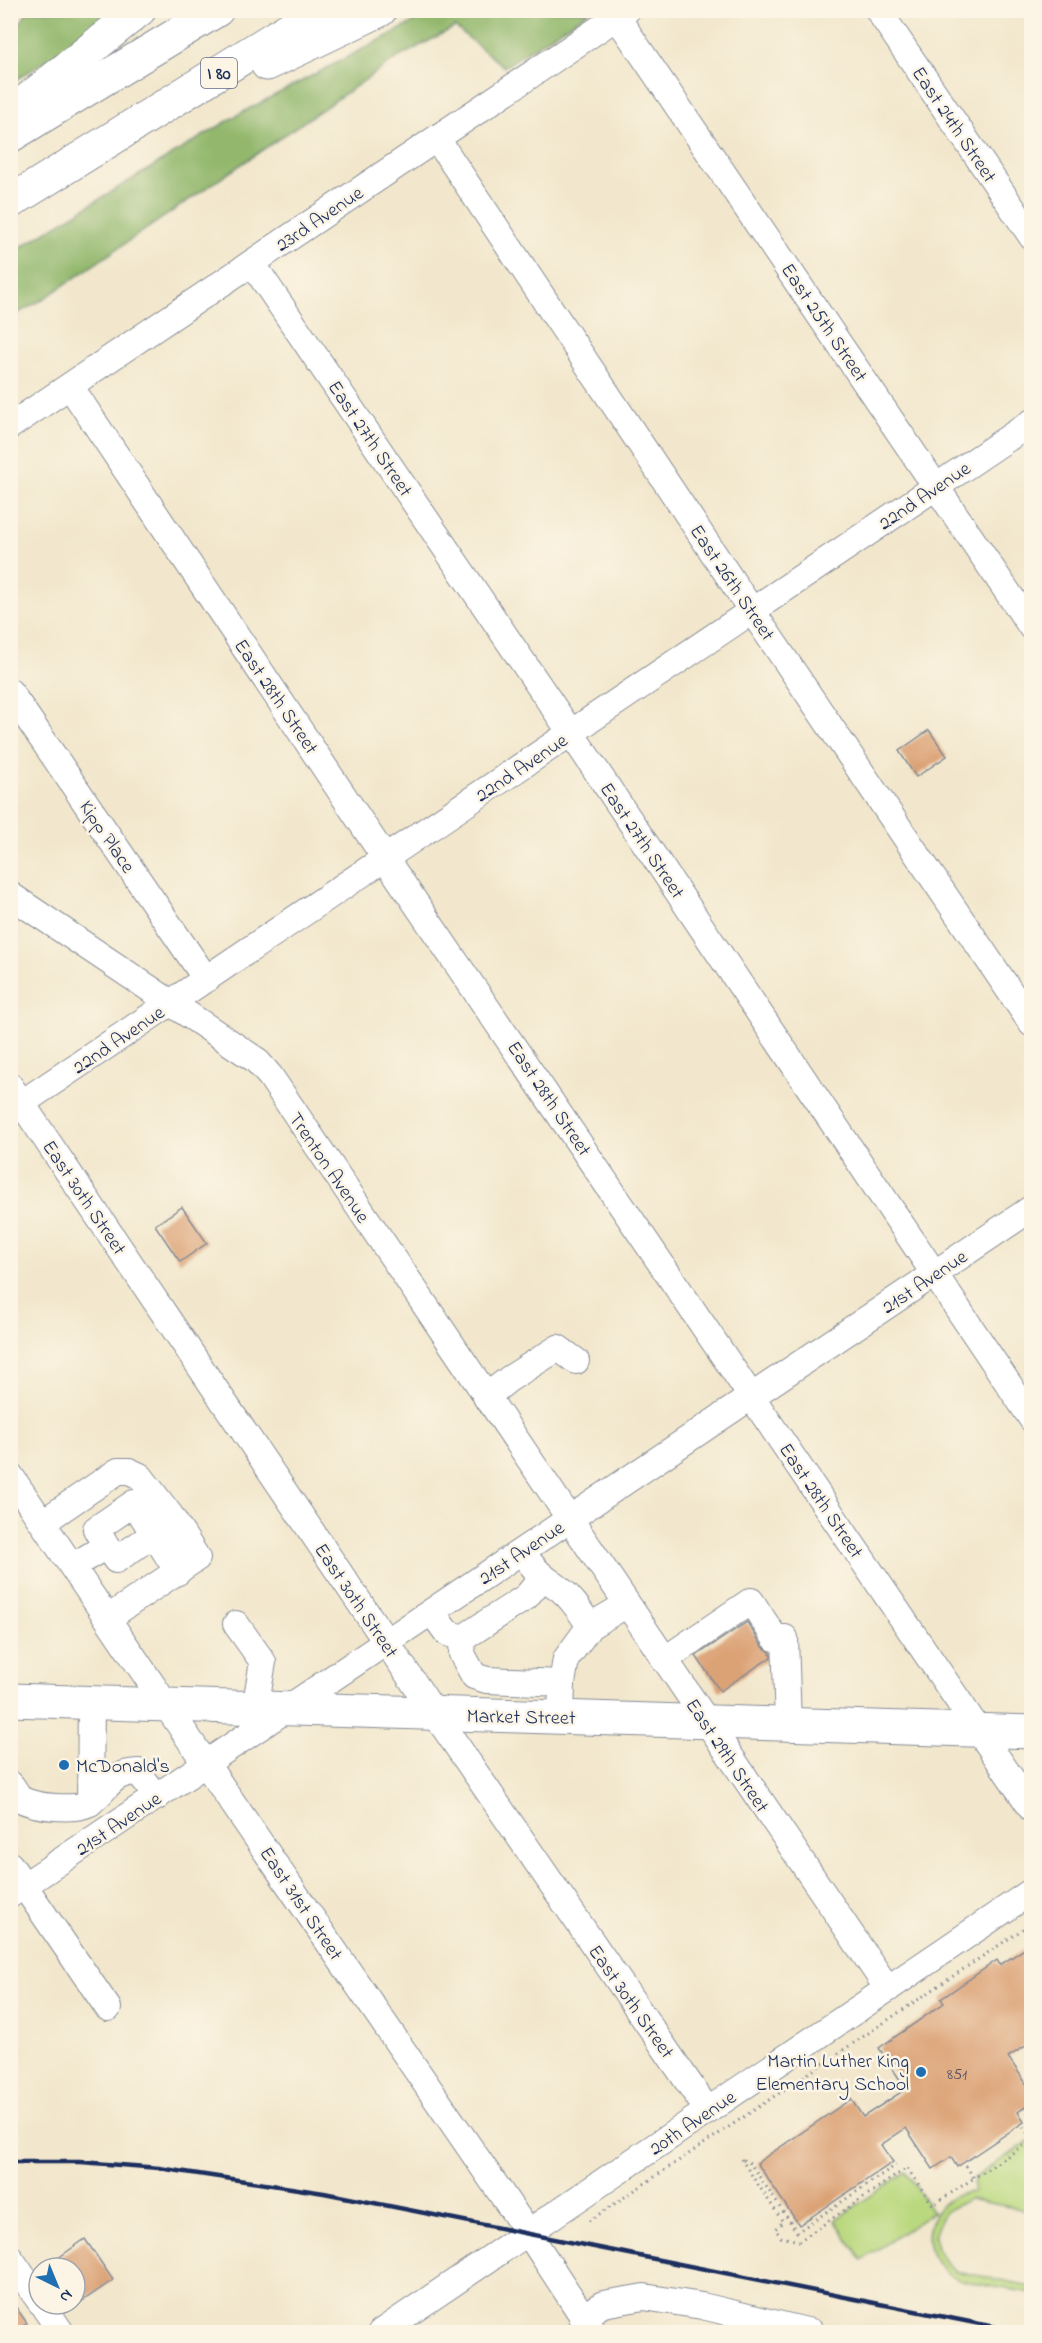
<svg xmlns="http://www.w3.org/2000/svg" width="1042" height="2343" viewBox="0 0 1042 2343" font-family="'Indie Flower',sans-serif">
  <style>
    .green { fill: #bad87e; stroke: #6a846e; stroke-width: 1.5 }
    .forest { fill: #93b86d; stroke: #577466; stroke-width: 1.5 }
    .building { fill: #dba276 }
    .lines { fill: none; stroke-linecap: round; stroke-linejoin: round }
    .minor-casing { stroke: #868b95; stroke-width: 28 }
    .major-casing { stroke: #868b95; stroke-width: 35 }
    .highway-casing { stroke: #868b95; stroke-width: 35 }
    .path { stroke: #868b95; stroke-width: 3; stroke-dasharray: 1.5 4.5; stroke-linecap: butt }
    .minor { stroke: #fff; stroke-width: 26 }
    .major { stroke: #fff; stroke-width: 33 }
    .highway { stroke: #fff; stroke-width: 33 }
    .rail { stroke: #1b2f5e; stroke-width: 4.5 }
    .poi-dot { fill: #1f6fb2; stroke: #fcf5e5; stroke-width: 2 }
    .labels { text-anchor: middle; stroke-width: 5; stroke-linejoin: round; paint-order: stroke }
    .number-label { font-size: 16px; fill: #4b4c64 }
    .shield { fill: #fcf5e5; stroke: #5e6a86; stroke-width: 1.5 }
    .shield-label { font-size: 18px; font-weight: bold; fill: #1b2f5e }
    .street-label { font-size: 20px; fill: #1b2f5e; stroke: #fcf5e5 }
    .poi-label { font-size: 20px; fill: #1b2f5e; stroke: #fcf5e5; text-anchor: start }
  </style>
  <rect width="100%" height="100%" fill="#fcf5e5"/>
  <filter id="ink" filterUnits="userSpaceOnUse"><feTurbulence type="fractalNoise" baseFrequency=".0167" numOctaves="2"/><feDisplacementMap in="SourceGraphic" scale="12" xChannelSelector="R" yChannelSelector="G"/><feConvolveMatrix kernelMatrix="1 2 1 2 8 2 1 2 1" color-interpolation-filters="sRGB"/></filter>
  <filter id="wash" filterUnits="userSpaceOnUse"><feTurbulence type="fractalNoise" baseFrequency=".008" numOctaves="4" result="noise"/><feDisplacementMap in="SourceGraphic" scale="24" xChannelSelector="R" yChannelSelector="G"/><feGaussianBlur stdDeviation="1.35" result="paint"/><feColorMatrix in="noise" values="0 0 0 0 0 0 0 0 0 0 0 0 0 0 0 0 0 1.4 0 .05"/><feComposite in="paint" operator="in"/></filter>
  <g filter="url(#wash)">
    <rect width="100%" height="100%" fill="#f2e7cc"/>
    <!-- green -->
    <g class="green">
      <path d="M 1031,2140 L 1031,2211 L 969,2199 L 946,2211 L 940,2219 L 934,2236 L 938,2251 L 945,2262 L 956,2271 L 1031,2286 L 1031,2293 C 1012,2289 965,2285 950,2275 C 911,2250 928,2194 973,2192 L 974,2178 Z"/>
      <path d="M 906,2172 L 933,2212 L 862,2260 L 835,2220 Z"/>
    </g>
    <!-- forest -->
    <g class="forest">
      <path d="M 437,10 L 590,11 L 504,67 L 455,27 L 399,57 L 42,300 L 11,317 L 11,253 L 239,114 Z"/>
      <path d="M 28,11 L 126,11 L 11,83 L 11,37 Z"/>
    </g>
    <g id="blocks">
      <!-- building -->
      <g class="building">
        <path d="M 929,730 L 947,756 L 916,777 L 899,751 Z"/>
        <path d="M 182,1207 L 207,1243 L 180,1262 L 155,1225 Z"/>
        <path d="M 747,1622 L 762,1646 L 770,1652 L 771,1657 L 720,1691 L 696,1656 Z"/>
        <path d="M 1032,1944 L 1032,2042 L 1008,2057 L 1032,2092 L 1032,2102 L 1018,2112 L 1024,2122 L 957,2167 L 951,2157 L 933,2169 L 906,2128 L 881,2145 L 893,2162 L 799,2225 L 757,2163 L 851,2099 L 863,2117 L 906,2089 L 879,2048 L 944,2003 L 941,1999 L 997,1960 L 1000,1965 Z"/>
        <path d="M 85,2239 L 113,2280 L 75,2306 L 75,2268 L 44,2268 Z"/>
        <path d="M 10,2299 L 27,2323 L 14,2332 L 10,2332 Z"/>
      </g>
    </g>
  </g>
  <g filter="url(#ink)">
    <use href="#blocks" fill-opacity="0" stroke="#868b95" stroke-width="1.5"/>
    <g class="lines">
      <!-- minor casing -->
      <g class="minor-casing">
        <g id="minor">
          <path d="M 878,10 L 1032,237"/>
          <path d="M 617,17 L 1032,628"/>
          <path d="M 437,139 L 752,611 L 1032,1024"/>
          <path d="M 252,263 L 571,733 L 1032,1419"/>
          <path d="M 70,386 L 385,858 L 1032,1809"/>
          <path d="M 10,426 L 627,10"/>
          <path d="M 10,692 L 206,979"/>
          <path d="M 10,895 L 256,1060 L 270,1076 L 888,1989"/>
          <path d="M 10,1086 L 435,1714 L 708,2111"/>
          <path d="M 10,1111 L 1032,422"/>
          <path d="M 486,1397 L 509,1379 L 558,1348 L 576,1361"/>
          <path d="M 10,1475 L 206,1764 L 529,2234 L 593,2332"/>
          <path d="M 43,1522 L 118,1471 L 129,1471 L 140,1476 L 170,1515 L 197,1558 L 108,1618"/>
          <path d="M 154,1534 L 178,1572"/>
          <path d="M 531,1564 C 542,1578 547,1579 560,1589 C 573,1599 581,1613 590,1626"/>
          <path d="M 73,1566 L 106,1546 L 116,1560 L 154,1534 L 134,1503 L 96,1529 L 106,1546"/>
          <path d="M 432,1612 L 447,1633 L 463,1638 L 526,1597 L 542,1578"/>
          <path d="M 236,1624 L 263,1662 L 255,1708"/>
          <path d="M 463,1638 L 462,1654 L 474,1676 L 487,1680 L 562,1683"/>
          <path d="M 664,1660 L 751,1601 L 775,1638 L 785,1638 L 788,1724"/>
          <path d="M 561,1717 L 562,1683 L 566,1659 L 590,1626 L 626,1605"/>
          <path d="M 10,1784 C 14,1788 17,1795 21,1799 C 34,1807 77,1811 89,1803 C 110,1789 108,1773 138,1772 L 157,1797"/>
          <path d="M 90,1803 L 91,1703"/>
          <path d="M 10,1865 L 108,2008"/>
          <path d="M 10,1895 L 1032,1208"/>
          <path d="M 10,2258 L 39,2300"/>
          <path d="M 42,2304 L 61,2332"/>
          <path d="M 582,2317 L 603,2304 L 644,2297 L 702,2306 L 811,2332"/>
          <path d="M 381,2332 L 1032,1891"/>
        </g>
      </g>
      <!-- major casing -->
      <g class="major-casing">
        <path id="major" d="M 10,1700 L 1032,1732"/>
      </g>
      <!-- highway casing -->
      <g class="highway-casing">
        <g id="highway">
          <path d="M 267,64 L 380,10"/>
          <path d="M 10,114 L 139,10"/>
          <path d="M 10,136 L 217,10"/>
          <path d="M 10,202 L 319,10"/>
        </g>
      </g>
      <!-- path -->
      <g class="path">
        <path d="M 1023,2127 L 1032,2139"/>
        <path d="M 741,2159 L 783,2222 L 775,2229 L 781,2237 L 799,2241 L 907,2168 L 933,2205 L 974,2178"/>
        <path d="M 743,2160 L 750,2163 L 797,2232 L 896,2165"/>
        <path d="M 966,2166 L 974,2178 L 1032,2140"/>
        <path d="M 589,2221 L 1032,1923"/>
      </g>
      <!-- minor -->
      <use href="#minor" class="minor"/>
      <!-- major -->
      <use href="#major" class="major"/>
      <!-- highway -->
      <use href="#highway" class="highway"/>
      <!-- rail -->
      <path class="rail" d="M 10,2162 L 81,2162 L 159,2168 L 324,2193 L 1020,2332"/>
    </g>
  </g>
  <!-- markers -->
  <g class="poi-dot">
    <circle cx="64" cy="1765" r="6"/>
    <circle cx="921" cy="2072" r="6"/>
  </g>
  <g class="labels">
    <!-- number labels -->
    <g class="number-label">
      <text x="957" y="2079">851</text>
    </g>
    <!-- shield labels -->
    <rect class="shield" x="201" y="58" width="36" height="30" rx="4.5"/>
    <g class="shield-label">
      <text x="219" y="79">I 80</text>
    </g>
    <!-- street labels -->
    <g class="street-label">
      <text transform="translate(955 124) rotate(56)" y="7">East 24th Street</text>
      <text transform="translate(319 218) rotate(-34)" y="7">23rd Avenue</text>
      <text transform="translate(825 322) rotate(56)" y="7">East 25th Street</text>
      <text transform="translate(371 438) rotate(56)" y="7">East 27th Street</text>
      <text transform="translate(924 495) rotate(-34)" y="7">22nd Avenue</text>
      <text transform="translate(733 582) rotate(56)" y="7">East 26th Street</text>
      <text transform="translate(277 696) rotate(56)" y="7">East 28th Street</text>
      <text transform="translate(521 767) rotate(-34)" y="7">22nd Avenue</text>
      <text transform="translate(108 836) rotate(56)" y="7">Kipp Place</text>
      <text transform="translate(643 840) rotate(56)" y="7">East 27th Street</text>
      <text transform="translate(118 1039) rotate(-34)" y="7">22nd Avenue</text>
      <text transform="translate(550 1098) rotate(56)" y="7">East 28th Street</text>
      <text transform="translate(330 1167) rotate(56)" y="7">Trenton Avenue</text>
      <text transform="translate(85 1197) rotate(56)" y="7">East 30th Street</text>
      <text transform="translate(924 1281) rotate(-34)" y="7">21st Avenue</text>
      <text transform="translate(822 1500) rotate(56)" y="7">East 28th Street</text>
      <text transform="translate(521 1552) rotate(-34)" y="7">21st Avenue</text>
      <text transform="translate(357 1600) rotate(56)" y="7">East 30th Street</text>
      <text transform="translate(521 1716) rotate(1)" y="7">Market Street</text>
      <text transform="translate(728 1755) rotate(56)" y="7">East 29th Street</text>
      <text transform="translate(118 1823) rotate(-34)" y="7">21st Avenue</text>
      <text transform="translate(302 1903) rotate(56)" y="7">East 31st Street</text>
      <text transform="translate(632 2001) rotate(55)" y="7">East 30th Street</text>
      <text transform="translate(692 2122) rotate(-34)" y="7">20th Avenue</text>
    </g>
    <!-- poi labels -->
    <g class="poi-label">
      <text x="76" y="1772">McDonald's</text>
      <text x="909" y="2067" text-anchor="end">Martin Luther King<tspan x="909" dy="23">Elementary School</tspan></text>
    </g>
  </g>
  <!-- margin -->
  <rect width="1042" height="2343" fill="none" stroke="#fcf5e5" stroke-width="36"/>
  <!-- north arrow -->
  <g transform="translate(57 2286) rotate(137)"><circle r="28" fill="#fcf5e5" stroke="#a2a6af" stroke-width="1.5"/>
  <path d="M0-4.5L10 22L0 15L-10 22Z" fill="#1f6fb2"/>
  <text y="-9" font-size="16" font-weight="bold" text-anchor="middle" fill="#1b2f5e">N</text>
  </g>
</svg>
